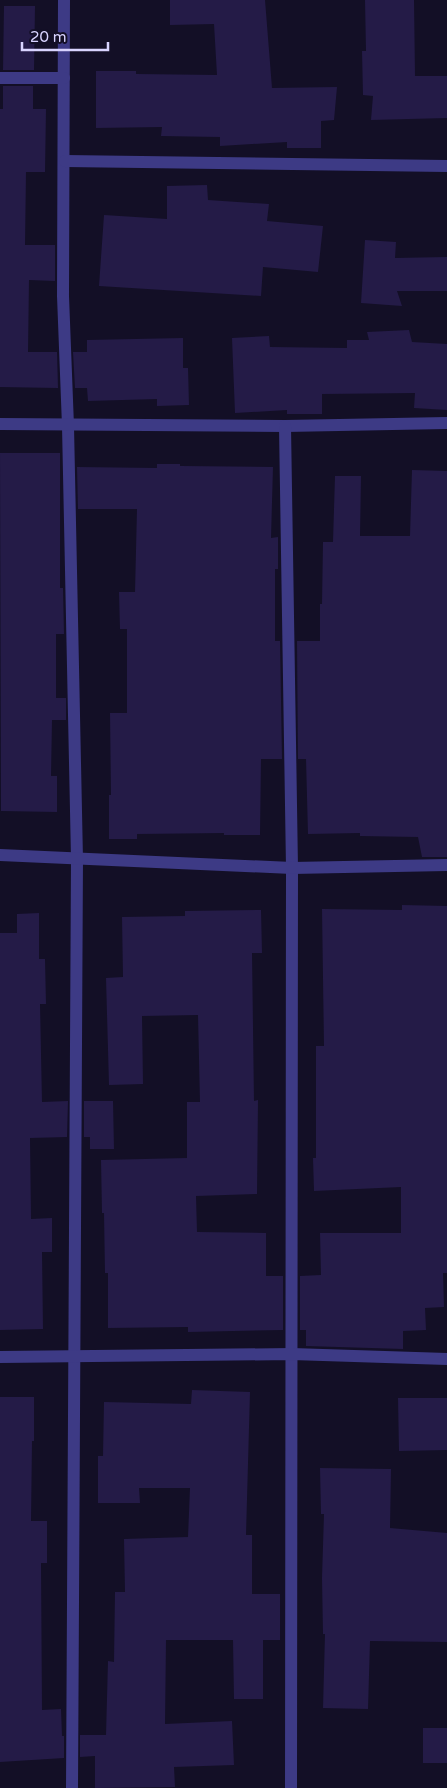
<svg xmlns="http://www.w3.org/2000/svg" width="447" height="1788" viewBox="0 0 447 1788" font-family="'Varela Round',sans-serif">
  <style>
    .building { fill: #241b47 }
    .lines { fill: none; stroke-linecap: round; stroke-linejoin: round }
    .minor { stroke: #3d3a85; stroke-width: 12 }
  </style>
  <rect width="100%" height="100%" fill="#130f26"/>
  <!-- building -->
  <g class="building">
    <path d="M 170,0 L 265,0 L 272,88 L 337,87 L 334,120 L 321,121 L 321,148 L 287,148 L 287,142 L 220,146 L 220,137 L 161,136 L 162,127 L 96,128 L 96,71 L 136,71 L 136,74 L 217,75 L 214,24 L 170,25 Z"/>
    <path d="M 365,0 L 414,0 L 415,76 L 447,76 L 447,118 L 371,120 L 373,96 L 363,95 L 362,51 L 366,51 Z"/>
    <path d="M 4,6 L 35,6 L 34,70 L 3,70 Z"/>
    <path d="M 3,86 L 33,86 L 33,109 L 46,109 L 45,172 L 26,172 L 25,245 L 55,245 L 55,281 L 29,280 L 28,352 L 57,352 L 58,388 L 0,387 L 0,109 L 3,109 Z"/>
    <path d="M 207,185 L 208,200 L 269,204 L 267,221 L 323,226 L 318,272 L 263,267 L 261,296 L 99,286 L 104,215 L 167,219 L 167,186 Z"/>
    <path d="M 365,240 L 396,242 L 395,258 L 447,257 L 447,291 L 397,291 L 402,306 L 361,303 Z"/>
    <path d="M 409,330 L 412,342 L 447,344 L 447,410 L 414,408 L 415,393 L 322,394 L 322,414 L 287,414 L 287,410 L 235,413 L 232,338 L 269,336 L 270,347 L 347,348 L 347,340 L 369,340 L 367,332 Z"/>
    <path d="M 183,338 L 183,368 L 188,368 L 189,405 L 157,406 L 157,399 L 88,401 L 87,388 L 75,388 L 73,352 L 87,352 L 87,340 Z"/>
    <path d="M 0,453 L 60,453 L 60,588 L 63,588 L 64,634 L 56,634 L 56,698 L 66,698 L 66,720 L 52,720 L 51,776 L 57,776 L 57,812 L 1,811 Z"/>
    <path d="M 157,464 L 180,464 L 180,466 L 273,467 L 271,538 L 278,537 L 278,569 L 275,569 L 275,641 L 280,641 L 282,759 L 261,759 L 260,835 L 224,835 L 224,833 L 137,834 L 137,839 L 109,839 L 109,795 L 111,795 L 110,713 L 127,713 L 127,629 L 120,629 L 119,592 L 135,592 L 137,509 L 78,509 L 77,467 L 157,468 Z"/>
    <path d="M 412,470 L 447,471 L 447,857 L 422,857 L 418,837 L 360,836 L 360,833 L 308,834 L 306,759 L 298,759 L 297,641 L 320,641 L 320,604 L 322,604 L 323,542 L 333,542 L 335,476 L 361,476 L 360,536 L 410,536 Z"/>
    <path d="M 402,905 L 447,906 L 447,1273 L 443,1273 L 444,1307 L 425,1308 L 426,1330 L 403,1331 L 403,1349 L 306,1346 L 306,1330 L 300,1330 L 300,1276 L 321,1275 L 320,1233 L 401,1233 L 401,1187 L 314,1191 L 313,1158 L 316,1158 L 316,1046 L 324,1046 L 322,909 L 402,910 Z"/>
    <path d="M 261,910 L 262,953 L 252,953 L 254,1101 L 258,1100 L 257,1194 L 196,1196 L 197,1232 L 266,1233 L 266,1276 L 283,1276 L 283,1330 L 188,1332 L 188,1327 L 108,1328 L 108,1273 L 105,1273 L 104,1213 L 102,1213 L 101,1160 L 187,1158 L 187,1102 L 200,1102 L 198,1015 L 142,1016 L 143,1084 L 109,1085 L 106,978 L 123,977 L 122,917 L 185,916 L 185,911 Z"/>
    <path d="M 39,913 L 39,959 L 45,959 L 46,1004 L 40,1004 L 42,1102 L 68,1101 L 67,1137 L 30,1138 L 31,1219 L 52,1218 L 52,1252 L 42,1252 L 43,1329 L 0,1330 L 0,933 L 17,933 L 17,914 Z"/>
    <path d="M 84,1101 L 113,1101 L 114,1149 L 90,1149 L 90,1137 L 84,1137 Z"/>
    <path d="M 192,1390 L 250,1392 L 246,1535 L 252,1535 L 252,1594 L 280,1594 L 280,1640 L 263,1640 L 263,1699 L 234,1699 L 233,1640 L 166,1640 L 165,1724 L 232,1721 L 234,1765 L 174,1767 L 175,1787 L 95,1788 L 95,1756 L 80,1757 L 80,1735 L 106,1735 L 108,1661 L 114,1662 L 115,1592 L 125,1592 L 124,1539 L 188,1537 L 190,1488 L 139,1488 L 140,1503 L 98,1503 L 98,1456 L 103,1456 L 104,1402 L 191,1404 Z"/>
    <path d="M 0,1397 L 34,1397 L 34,1441 L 32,1441 L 31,1521 L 47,1521 L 47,1563 L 41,1563 L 42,1710 L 61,1709 L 62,1736 L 64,1736 L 64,1758 L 0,1762 Z"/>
    <path d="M 398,1398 L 447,1398 L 447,1450 L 399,1451 Z"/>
    <path d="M 320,1468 L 391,1469 L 390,1528 L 447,1533 L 447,1642 L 370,1641 L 368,1709 L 323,1708 L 325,1634 L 323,1634 L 322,1578 L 324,1514 L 321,1514 Z"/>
    <rect x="423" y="1728" width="24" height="35"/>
  </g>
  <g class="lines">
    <!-- minor -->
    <g class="minor">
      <path d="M 64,0 L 63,296 L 68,426 L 77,859 L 72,1788"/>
      <path d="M 0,78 L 64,78"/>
      <path d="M 65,161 L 447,166"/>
      <path d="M 0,424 L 285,426 L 447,423"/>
      <path d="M 285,426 L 292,868 L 291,1788"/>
      <path d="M 0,855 L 292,868 L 447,865"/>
      <path d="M 0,1357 L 292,1354 L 447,1359"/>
    </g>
  </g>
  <!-- scale -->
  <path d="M22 42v8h86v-8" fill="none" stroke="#d9d4ff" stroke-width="2.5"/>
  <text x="30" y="42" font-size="15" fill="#d9d4ff" stroke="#130f26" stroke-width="4" paint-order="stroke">20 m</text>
</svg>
